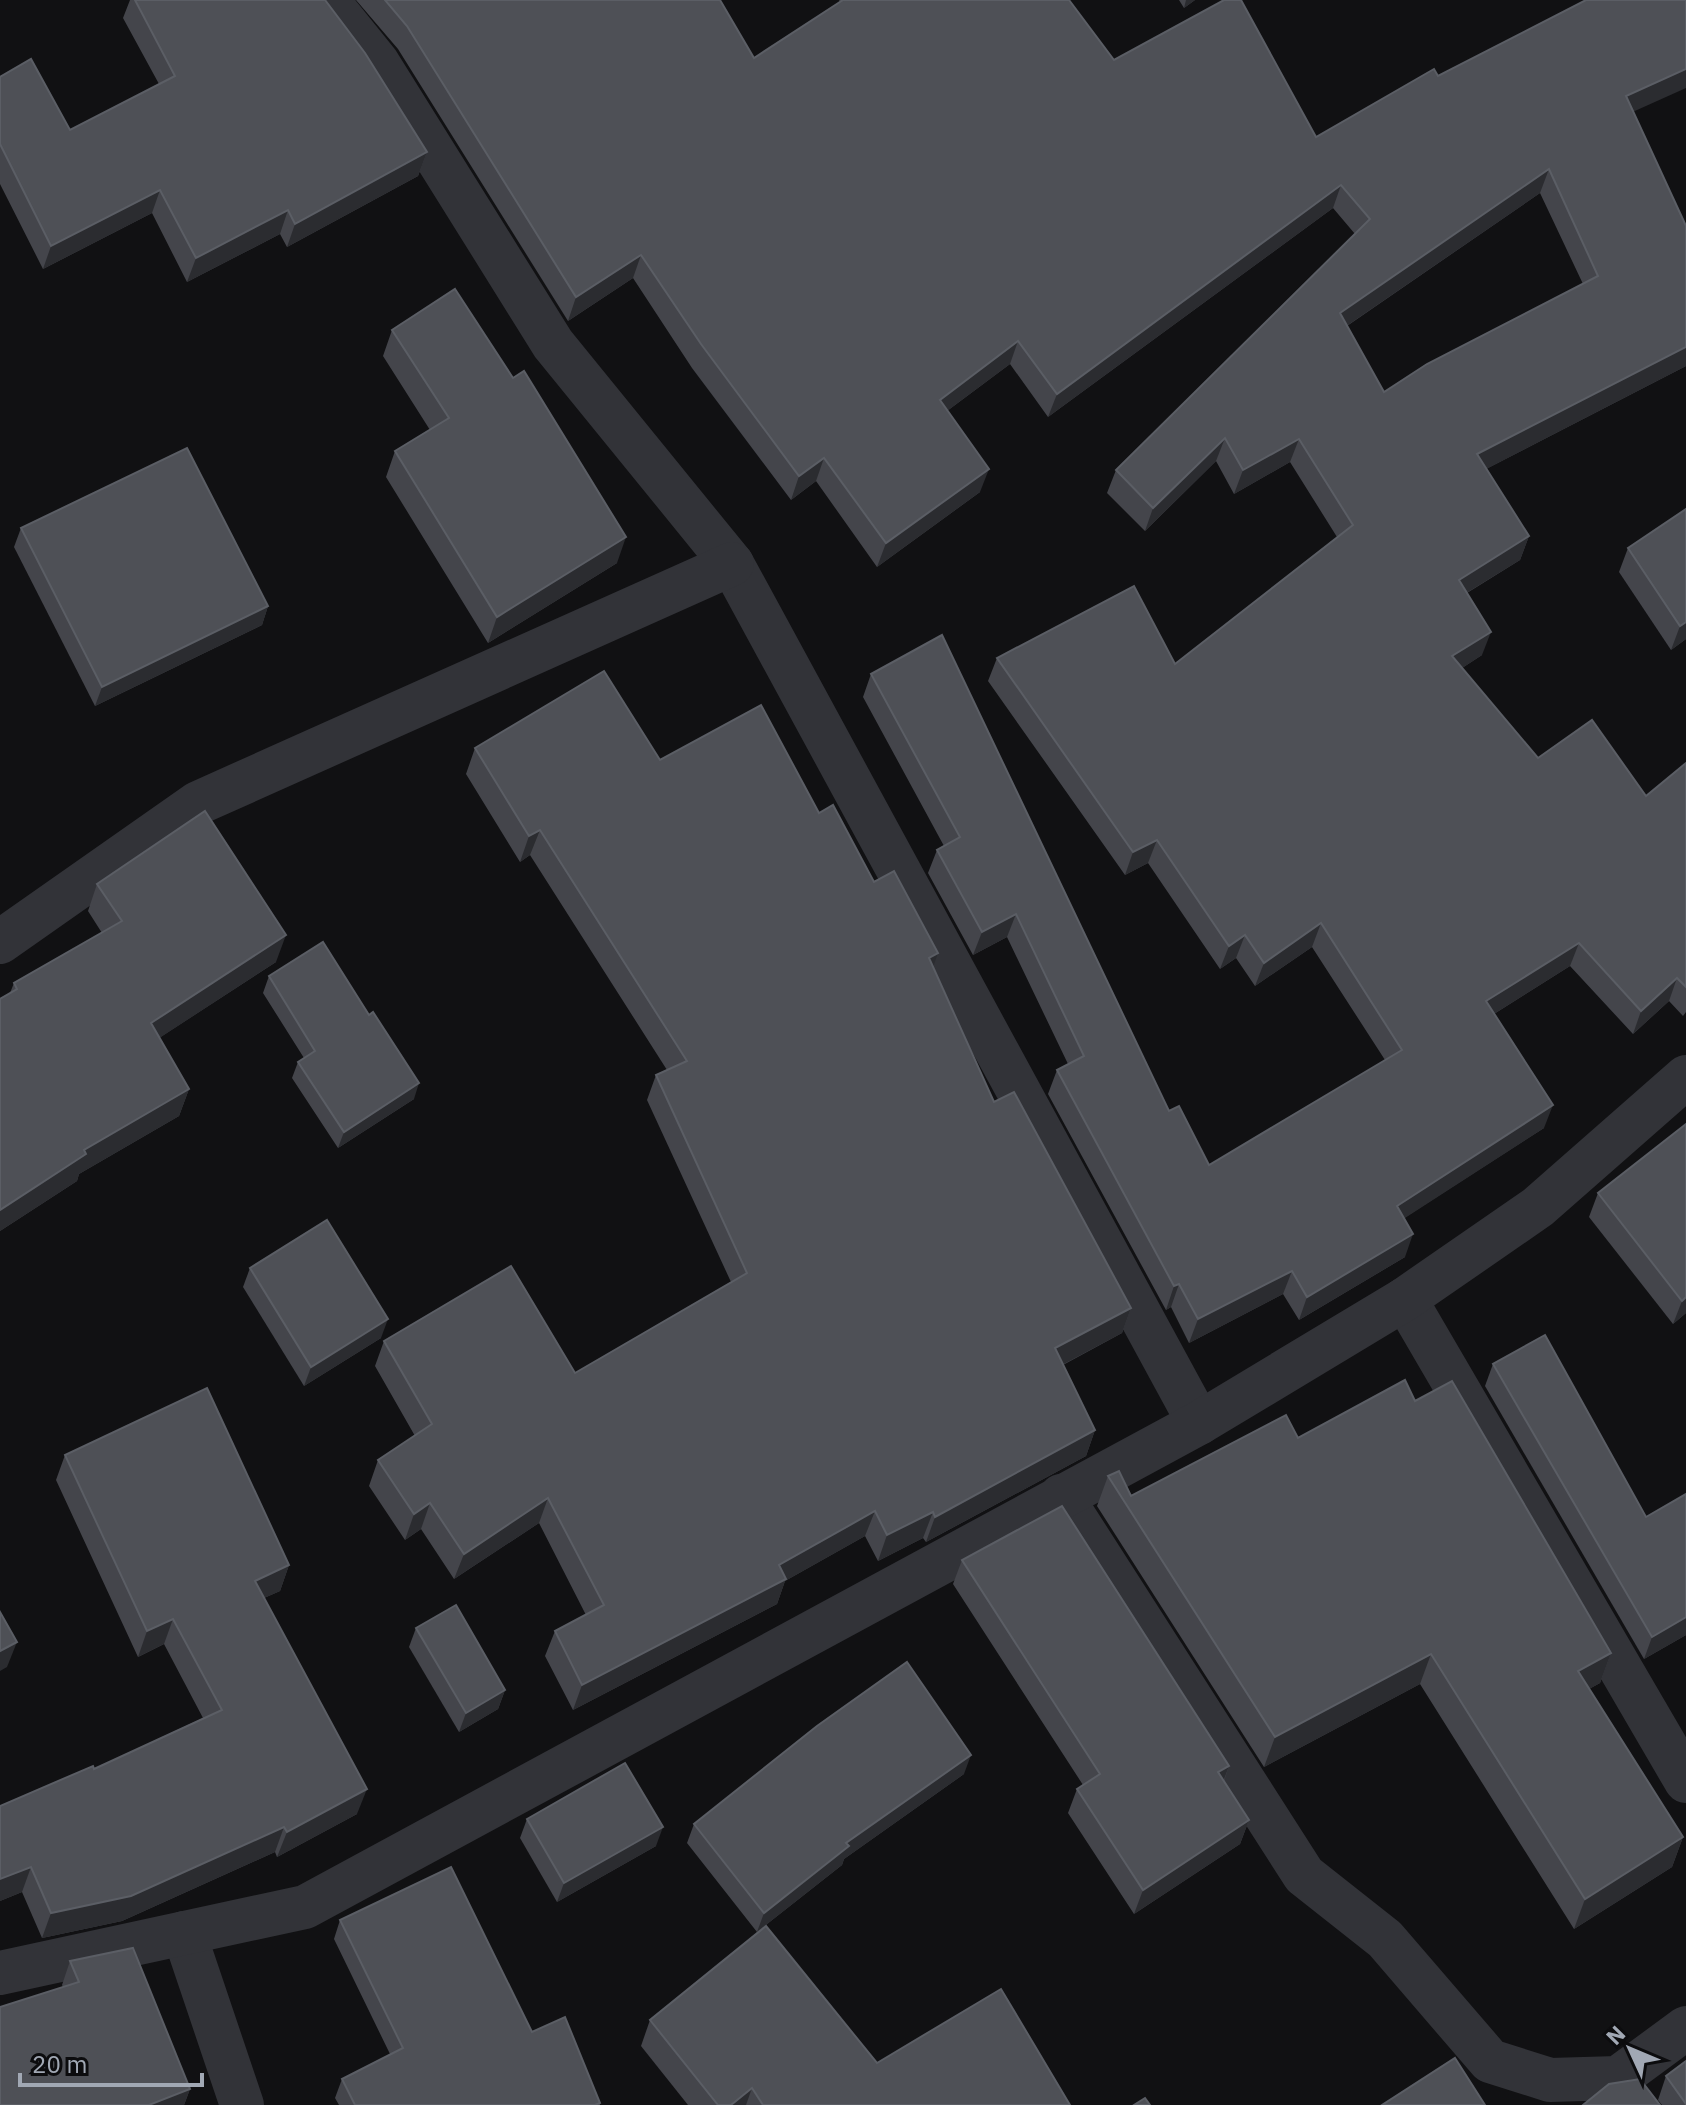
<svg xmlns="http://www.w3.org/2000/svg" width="1686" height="2105" viewBox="0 0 1686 2105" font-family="'IBM Plex Sans',sans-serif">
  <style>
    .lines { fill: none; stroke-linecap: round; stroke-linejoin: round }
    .minor { stroke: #323338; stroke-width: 44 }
    .wall { fill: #44454b; fill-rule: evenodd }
    .shaded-wall { fill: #2b2c30 }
    .building { fill: #4e5056; stroke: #5b5e65; stroke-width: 2; fill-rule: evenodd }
  </style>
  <rect width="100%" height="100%" fill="#111113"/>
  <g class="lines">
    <!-- minor -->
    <g class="minor">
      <path d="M 327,0 L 377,62 L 553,344 L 732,564 L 1199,1423"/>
      <path d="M 0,942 L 198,803 L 732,564"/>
      <path d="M 1405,1299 L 1686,1781"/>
      <path d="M 1061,1496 L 1304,1875 L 1385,1939 L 1490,2061 L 1550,2080 L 1618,2078 L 1686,2028"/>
      <path d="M 184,1933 L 242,2105"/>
      <path d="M 0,1973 L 305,1907 L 1199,1423 L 1405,1299 L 1538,1207 L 1686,1077"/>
    </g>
  </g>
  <!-- wall -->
  <g class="wall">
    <path d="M 130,0 L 325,0 L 427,152 L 418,176 L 287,247 L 280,234 L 187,282 L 152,213 L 43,269 L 0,184 L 0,77 L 70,130 L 159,84 L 123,18 Z"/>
    <path d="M 356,0 L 720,0 L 754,58 L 840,2 L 839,0 L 1069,0 L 1114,60 L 1316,137 L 1438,76 L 1633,112 L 1686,226 L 1686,366 L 1486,469 L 1529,536 L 1520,560 L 1467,593 L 1482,655 L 1462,668 L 1538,758 L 1646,796 L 1686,763 L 1686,1012 L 1683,1016 L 1669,1001 L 1633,1034 L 1570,966 L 1494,1014 L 1544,1128 L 1404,1218 L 1405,1257 L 1299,1320 L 1283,1294 L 1189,1343 L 1171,1307 L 1166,1310 L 1048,1094 L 1057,1070 L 1068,1064 L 1007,937 L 973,955 L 928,873 L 937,850 L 944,846 L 863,697 L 871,674 L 1169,1111 L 1209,1165 L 1385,1060 L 1312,947 L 1255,986 L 1236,958 L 1220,969 L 1148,863 L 1125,875 L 988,681 L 997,658 L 1175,664 L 1337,537 L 1290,462 L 1234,494 L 1216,461 L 1145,531 L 1107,493 L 1116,470 L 1355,234 L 1333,208 L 1048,417 L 1010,364 L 947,411 L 980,492 L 877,567 L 816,481 L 791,500 L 692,368 L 633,278 L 568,321 L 398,49 ZM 1540,193 L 1583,284 L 1384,392 L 1347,326 Z"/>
    <path d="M 1179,0 L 1195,0 L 1184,8 Z"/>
    <path d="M 392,330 L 617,563 L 488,643 L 386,477 L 395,451 L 430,430 L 383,356 Z"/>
    <path d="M 1686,509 L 1686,639 L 1671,650 L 1619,572 L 1628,548 Z"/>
    <path d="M 21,528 L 268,606 L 262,625 L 95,706 L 14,547 Z"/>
    <path d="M 475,748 L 660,760 L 819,813 L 874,882 L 933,968 L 994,1102 L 1131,1308 L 1122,1333 L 1063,1365 L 1095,1430 L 1086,1456 L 926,1542 L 923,1538 L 878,1561 L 865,1536 L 785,1581 L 777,1604 L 573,1710 L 545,1656 L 555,1631 L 586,1615 L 539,1523 L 454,1579 L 421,1529 L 405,1540 L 369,1486 L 378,1460 L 415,1436 L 375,1366 L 384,1341 L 575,1373 L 731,1282 L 647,1100 L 656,1075 L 667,1070 L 530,855 L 520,862 L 466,774 Z"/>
    <path d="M 97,884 L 276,962 L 159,1038 L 189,1089 L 179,1116 L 79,1174 L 77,1181 L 0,1231 L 0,999 L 10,993 L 14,983 L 102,933 L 88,911 Z"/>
    <path d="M 269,976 L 369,1015 L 414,1099 L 338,1148 L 292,1078 L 298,1062 L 304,1058 L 263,993 Z"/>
    <path d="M 1686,1124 L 1686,1313 L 1673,1324 L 1589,1217 L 1598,1193 Z"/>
    <path d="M 250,1268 L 381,1338 L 304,1386 L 243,1287 Z"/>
    <path d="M 1493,1364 L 1646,1517 L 1686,1635 L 1644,1659 L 1485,1386 Z"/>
    <path d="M 1415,1401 L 1611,1653 L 1600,1683 L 1589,1689 L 1683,1837 L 1672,1867 L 1574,1929 L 1420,1684 L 1264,1767 L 1097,1506 L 1108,1476 L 1131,1496 L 1298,1438 Z"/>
    <path d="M 65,1455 L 289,1565 L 280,1591 L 264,1598 L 357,1814 L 277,1857 L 275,1852 L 122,1921 L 42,1938 L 22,1892 L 0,1901 L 0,1806 L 94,1769 L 203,1718 L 164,1644 L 138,1657 L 56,1480 Z"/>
    <path d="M 962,1560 L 1229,1766 L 1224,1781 L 1249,1820 L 1240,1844 L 1134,1914 L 1068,1813 L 1077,1789 L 1083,1785 L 953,1584 Z"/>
    <path d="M 416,1628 L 505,1690 L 498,1709 L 459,1732 L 409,1647 Z"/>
    <path d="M 964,1774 L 844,1859 L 842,1865 L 757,1932 L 687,1843 L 694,1824 Z"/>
    <path d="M 527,1819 L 656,1846 L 557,1902 L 520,1838 Z"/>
    <path d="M 340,1920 L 532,2032 L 600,2103 L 600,2105 L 339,2105 L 335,2098 L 342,2079 L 390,2054 L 334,1939 Z"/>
    <path d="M 70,1961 L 190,2089 L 184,2105 L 0,2105 L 63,1987 L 62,1985 Z"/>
    <path d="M 650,2020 L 877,2063 L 1070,2105 L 688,2105 L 641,2046 Z"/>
    <path d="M 1686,2061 L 1686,2105 L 1662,2105 L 1658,2100 L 1666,2076 Z"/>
  </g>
  <!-- shaded-wall -->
  <g class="shaded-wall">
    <path d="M 1186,0 L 1195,0 L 1184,8 Z"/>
    <path d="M 1686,69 L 1686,88 L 1617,119 L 1626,96 Z"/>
    <path d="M 427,152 L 418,176 L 287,247 L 295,224 Z"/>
    <path d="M 1549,169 L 1540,193 L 1332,336 L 1340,313 Z"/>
    <path d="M 1341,185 L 1333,208 L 1048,417 L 1057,394 Z"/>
    <path d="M 160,190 L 152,213 L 43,269 L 51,246 Z"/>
    <path d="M 288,210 L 280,234 L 187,282 L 196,258 Z"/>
    <path d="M 641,255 L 633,278 L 568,321 L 576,297 Z"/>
    <path d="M 1018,341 L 1010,364 L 931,423 L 940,400 Z"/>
    <path d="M 1686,347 L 1686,366 L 1469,478 L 1477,454 Z"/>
    <path d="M 1225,438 L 1216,461 L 1145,531 L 1153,508 Z"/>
    <path d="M 1299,439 L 1290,462 L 1234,494 L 1243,470 Z"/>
    <path d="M 824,458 L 816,481 L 791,500 L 799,476 Z"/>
    <path d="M 989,469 L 980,492 L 877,567 L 886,543 Z"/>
    <path d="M 1529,536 L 1520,560 L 1450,603 L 1459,580 Z"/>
    <path d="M 626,537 L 617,563 L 488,643 L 497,617 Z"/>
    <path d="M 268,606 L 262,625 L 95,706 L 102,687 Z"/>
    <path d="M 1686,622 L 1686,639 L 1671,650 L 1680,626 Z"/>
    <path d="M 1491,632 L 1482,655 L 1444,680 L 1452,656 Z"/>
    <path d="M 540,830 L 530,855 L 520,862 L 529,836 Z"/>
    <path d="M 1157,840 L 1148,863 L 1125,875 L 1133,852 Z"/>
    <path d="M 1016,914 L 1007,937 L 973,955 L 982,932 Z"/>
    <path d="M 1321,923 L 1312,947 L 1255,986 L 1264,963 Z"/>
    <path d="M 286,935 L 276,962 L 141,1050 L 151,1023 Z"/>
    <path d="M 1245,935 L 1236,958 L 1220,969 L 1229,946 Z"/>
    <path d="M 1579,943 L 1570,966 L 1478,1024 L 1486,1001 Z"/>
    <path d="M 938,953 L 929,979 L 929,958 Z"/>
    <path d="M 1677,978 L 1669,1001 L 1633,1034 L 1641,1011 Z"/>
    <path d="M 419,1083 L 414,1099 L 338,1148 L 344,1132 Z"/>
    <path d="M 189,1089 L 179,1116 L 79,1174 L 77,1181 L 0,1231 L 0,1210 L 84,1150 Z"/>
    <path d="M 1553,1105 L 1544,1128 L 1388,1229 L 1397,1206 Z"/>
    <path d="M 1413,1234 L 1405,1257 L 1299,1320 L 1307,1297 Z"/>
    <path d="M 1292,1271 L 1283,1294 L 1189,1343 L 1198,1319 Z"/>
    <path d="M 1179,1284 L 1171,1307 L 1166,1310 L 1174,1286 Z"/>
    <path d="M 1686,1297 L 1686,1313 L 1673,1324 L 1682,1301 Z"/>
    <path d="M 1131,1308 L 1122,1333 L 1045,1374 L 1055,1348 Z"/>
    <path d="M 388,1319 L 381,1338 L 304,1386 L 311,1367 Z"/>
    <path d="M 1095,1430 L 1086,1456 L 926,1542 L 935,1517 Z"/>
    <path d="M 548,1498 L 539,1523 L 454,1579 L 464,1554 Z"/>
    <path d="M 430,1503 L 421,1529 L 405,1540 L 414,1514 Z"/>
    <path d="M 875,1511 L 865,1536 L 785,1581 L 777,1604 L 573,1710 L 582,1685 L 779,1565 Z"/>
    <path d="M 933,1512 L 923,1538 L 878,1561 L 887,1535 Z"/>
    <path d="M 289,1565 L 280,1591 L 246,1606 L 255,1581 Z"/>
    <path d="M 1686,1617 L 1686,1635 L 1644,1659 L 1652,1637 Z"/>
    <path d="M 173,1619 L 164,1644 L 138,1657 L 147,1631 Z"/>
    <path d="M 17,1642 L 7,1667 L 0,1671 L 0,1651 Z"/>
    <path d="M 1611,1653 L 1600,1683 L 1567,1701 L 1578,1671 Z"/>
    <path d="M 1431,1654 L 1420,1684 L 1264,1767 L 1275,1737 Z"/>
    <path d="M 505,1690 L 498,1709 L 459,1732 L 466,1713 Z"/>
    <path d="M 971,1755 L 964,1774 L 844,1859 L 842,1865 L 757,1932 L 764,1913 L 846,1843 Z"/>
    <path d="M 1229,1766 L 1220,1790 L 1218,1772 Z"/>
    <path d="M 367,1789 L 357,1814 L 277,1857 L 287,1832 Z"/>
    <path d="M 1249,1820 L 1240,1844 L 1134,1914 L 1143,1890 Z"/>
    <path d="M 284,1827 L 275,1852 L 122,1921 L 42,1938 L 51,1913 Z"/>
    <path d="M 663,1827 L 656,1846 L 557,1902 L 564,1883 Z"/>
    <path d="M 1683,1837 L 1672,1867 L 1574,1929 L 1585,1899 Z"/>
    <path d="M 31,1867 L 22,1892 L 0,1901 L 0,1879 Z"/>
    <path d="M 752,2088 L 746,2105 L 731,2105 Z"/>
    <path d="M 190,2089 L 184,2105 L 149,2105 Z"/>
  </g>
  <!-- building -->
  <g class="building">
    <path d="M 135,0 L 325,0 L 365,53 L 427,152 L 295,224 L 288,210 L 196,258 L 160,190 L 51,246 L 0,144 L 0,77 L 31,59 L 70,130 L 175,76 Z"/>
    <path d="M 385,0 L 720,0 L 754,58 L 843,0 L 1069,0 L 1114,60 L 1224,0 L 1241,0 L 1316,137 L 1434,69 L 1438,76 L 1586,0 L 1686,0 L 1686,69 L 1626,96 L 1686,226 L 1686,347 L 1477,454 L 1529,536 L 1459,580 L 1491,632 L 1452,656 L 1538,758 L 1592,720 L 1646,796 L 1686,763 L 1686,987 L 1677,978 L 1641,1011 L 1579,943 L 1486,1001 L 1553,1105 L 1397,1206 L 1413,1234 L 1307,1297 L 1292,1271 L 1198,1319 L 1179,1284 L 1174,1286 L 1057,1070 L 1084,1056 L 1016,914 L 982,932 L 937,850 L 960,837 L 871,674 L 942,635 L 1169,1111 L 1179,1106 L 1209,1165 L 1402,1050 L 1321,923 L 1264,963 L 1245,935 L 1229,946 L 1157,840 L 1133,852 L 997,658 L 1134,586 L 1175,664 L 1353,525 L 1299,439 L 1243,470 L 1225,438 L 1153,508 L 1116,470 L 1370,219 L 1341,185 L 1057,394 L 1018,341 L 940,400 L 989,469 L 886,543 L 824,458 L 799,476 L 701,344 L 641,255 L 576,297 L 407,26 ZM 1549,169 L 1598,276 L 1427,364 L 1384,392 L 1340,313 Z"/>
    <path d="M 455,289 L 513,378 L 524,371 L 626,537 L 497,617 L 395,451 L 449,418 L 392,330 Z"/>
    <path d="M 187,448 L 268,606 L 102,687 L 21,528 Z"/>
    <path d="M 1686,509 L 1686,622 L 1680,626 L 1628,548 Z"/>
    <path d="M 604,671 L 660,760 L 761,705 L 819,813 L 833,805 L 874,882 L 894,871 L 938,953 L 929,958 L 994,1102 L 1014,1092 L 1131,1308 L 1055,1348 L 1095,1430 L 935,1517 L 933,1512 L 887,1535 L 875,1511 L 779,1565 L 786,1579 L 582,1685 L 555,1631 L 604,1605 L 548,1498 L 464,1554 L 430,1503 L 414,1514 L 378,1460 L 432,1424 L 384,1341 L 511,1266 L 575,1373 L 747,1273 L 656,1075 L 687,1061 L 540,830 L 529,836 L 475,748 Z"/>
    <path d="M 205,811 L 286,935 L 151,1023 L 189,1089 L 84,1150 L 86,1154 L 0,1210 L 0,999 L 17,989 L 14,983 L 122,921 L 97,884 Z"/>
    <path d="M 323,942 L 369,1015 L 373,1012 L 419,1083 L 344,1132 L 298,1062 L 315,1051 L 269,976 Z"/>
    <path d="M 1686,1124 L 1686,1297 L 1682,1301 L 1598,1193 Z"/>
    <path d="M 327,1220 L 388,1319 L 311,1367 L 250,1268 Z"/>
    <path d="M 1545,1335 L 1646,1517 L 1686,1494 L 1686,1617 L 1652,1637 L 1493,1364 Z"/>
    <path d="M 1405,1380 L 1415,1401 L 1452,1381 L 1611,1653 L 1578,1671 L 1683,1837 L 1585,1899 L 1431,1654 L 1275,1737 L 1108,1476 L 1119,1471 L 1131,1496 L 1286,1415 L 1298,1438 Z"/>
    <path d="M 207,1388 L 289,1565 L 255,1581 L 367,1789 L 287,1832 L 284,1827 L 131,1896 L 51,1913 L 31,1867 L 0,1879 L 0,1806 L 93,1766 L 94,1769 L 222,1710 L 173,1619 L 147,1631 L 65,1455 Z"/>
    <path d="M 1062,1506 L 1229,1766 L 1218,1772 L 1249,1820 L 1143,1890 L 1077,1789 L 1100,1774 L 962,1560 Z"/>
    <path d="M 456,1605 L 505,1690 L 466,1713 L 416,1628 Z"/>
    <path d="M 0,1612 L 17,1642 L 0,1651 Z"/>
    <path d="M 907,1662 L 971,1755 L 846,1843 L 849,1846 L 764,1913 L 694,1824 L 817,1726 Z"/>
    <path d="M 625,1763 L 663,1827 L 564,1883 L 527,1819 Z"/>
    <path d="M 451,1867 L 532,2032 L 565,2017 L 600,2103 L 595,2105 L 355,2105 L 342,2079 L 403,2048 L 340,1920 Z"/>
    <path d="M 766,1926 L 877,2063 L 1001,1989 L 1070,2105 L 763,2105 L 752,2088 L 731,2105 L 718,2105 L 650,2020 Z"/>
    <path d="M 133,1948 L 190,2089 L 149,2105 L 0,2105 L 0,2007 L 79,1982 L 70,1961 Z"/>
    <path d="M 1455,2058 L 1485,2105 L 1382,2105 Z"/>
    <path d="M 1686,2061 L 1686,2104 L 1666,2076 Z"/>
    <path d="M 1640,2079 L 1660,2105 L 1583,2105 L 1609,2084 Z"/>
    <path d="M 1145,2098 L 1150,2105 L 1134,2105 Z"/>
  </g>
  <!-- north arrow -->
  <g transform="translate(1630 2049) rotate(314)" stroke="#0c0c0e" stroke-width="6" paint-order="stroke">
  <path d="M0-6L14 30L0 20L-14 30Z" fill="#a1a8b4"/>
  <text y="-12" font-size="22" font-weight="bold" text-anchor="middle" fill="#a1a8b4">N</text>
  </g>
  <!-- scale -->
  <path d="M20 2073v12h182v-12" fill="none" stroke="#a1a8b4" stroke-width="4"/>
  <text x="32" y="2073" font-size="24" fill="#a1a8b4" stroke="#0c0c0e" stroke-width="6" paint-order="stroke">20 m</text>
</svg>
